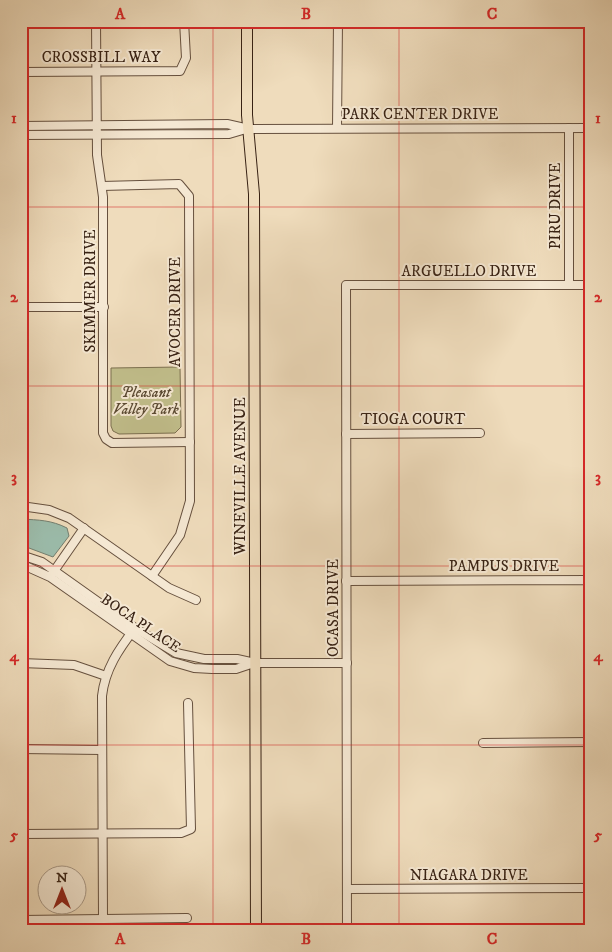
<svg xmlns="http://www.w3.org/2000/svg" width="612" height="952" viewBox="0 0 612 952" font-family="'IM FELL DW Pica',serif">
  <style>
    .green { fill: #c1be8b; stroke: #7c7050 }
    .water { fill: #9bbcab; stroke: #737e6f }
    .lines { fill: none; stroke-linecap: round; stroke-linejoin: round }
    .minor-casing { stroke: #66503e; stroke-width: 10 }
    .major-casing { stroke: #382214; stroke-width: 12 }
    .minor { stroke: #f5e8d3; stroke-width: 8 }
    .major { stroke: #efdcbc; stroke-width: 10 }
    .grid { fill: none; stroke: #d62828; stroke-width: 1; stroke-opacity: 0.55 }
    .labels { text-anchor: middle; stroke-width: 4; stroke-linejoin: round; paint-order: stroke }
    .street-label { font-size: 15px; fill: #382214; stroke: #f5e8d3 }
    .park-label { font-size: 15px; font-style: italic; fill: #5a4932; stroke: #f5e8d3 }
    .neatline { fill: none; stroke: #d62828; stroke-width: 2 }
    .grid-label { font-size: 16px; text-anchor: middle; font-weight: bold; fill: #d62828 }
  </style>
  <rect width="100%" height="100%" fill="#efdcbc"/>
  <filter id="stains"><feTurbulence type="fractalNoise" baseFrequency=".004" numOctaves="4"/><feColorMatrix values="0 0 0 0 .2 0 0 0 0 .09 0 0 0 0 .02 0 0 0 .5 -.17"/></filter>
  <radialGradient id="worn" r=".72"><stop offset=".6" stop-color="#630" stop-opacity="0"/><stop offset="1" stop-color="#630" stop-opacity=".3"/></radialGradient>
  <!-- green -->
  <path class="green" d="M 180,367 L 181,427 L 175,433 L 119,434 L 113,431 L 111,426 L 111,368 Z"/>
  <!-- water -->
  <path class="water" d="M 21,519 C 39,520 51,520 67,528 L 69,536 L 53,557 L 21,545 Z"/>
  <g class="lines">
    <!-- minor casing -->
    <g class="minor-casing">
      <g id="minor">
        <path d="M 96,21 L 97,155 L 103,197 L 103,433 L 106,439 L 112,443 L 190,442"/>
        <path d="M 21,72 L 180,71 L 186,58 L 184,21"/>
        <path d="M 21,126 L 227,124 L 249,129 L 591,128"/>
        <path d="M 337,128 L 338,21"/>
        <path d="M 569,128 L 569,285"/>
        <path d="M 21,135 L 229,134 L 246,129"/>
        <path d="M 102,186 L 179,184 L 189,196 L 190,501 L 180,535 L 152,576"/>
        <path d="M 21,307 L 104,307"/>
        <path d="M 346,434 L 480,433"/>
        <path d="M 21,506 L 49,510 L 69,518 L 169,588 L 196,600"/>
        <path d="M 21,555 L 42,562 L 135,628 L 176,653 L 204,659 L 237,659 L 256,663 L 347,663"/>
        <path d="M 21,564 L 50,577 L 170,661 L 194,668 L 212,669 L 236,669 L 254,663"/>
        <path d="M 52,574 L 84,528"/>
        <path d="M 346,581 L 591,580 L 590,742"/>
        <path d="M 21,604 L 23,596"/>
        <path d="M 21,663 L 74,665 L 106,676"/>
        <path d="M 483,743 L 591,742"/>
        <path d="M 21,749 L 102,750"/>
        <path d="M 21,834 L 181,833 L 191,829 L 188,703"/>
        <path d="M 348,889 L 591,888"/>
        <path d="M 103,919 L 102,696 C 105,669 119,649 135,628"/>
        <path d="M 21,920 L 187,918"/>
        <path d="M 347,931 L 346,285 L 591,285"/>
      </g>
    </g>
    <!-- major casing -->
    <g class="major-casing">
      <path id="major" d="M 247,21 L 247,115 L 254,194 L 256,931"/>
    </g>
    <!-- minor -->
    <use href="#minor" class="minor"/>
    <!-- major -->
    <use href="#major" class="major"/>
  </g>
  <!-- grid -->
  <path class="grid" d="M 213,21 L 213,931M 399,21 L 399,931M 21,207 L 591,207M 21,386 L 591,386M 21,566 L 591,566M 21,745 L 591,745"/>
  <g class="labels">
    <!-- street labels -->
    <g class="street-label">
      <text x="101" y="62">CROSSBILL WAY</text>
      <text x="420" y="119">PARK CENTER DRIVE</text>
      <text transform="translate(555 206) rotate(-90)" y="5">PIRU DRIVE</text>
      <text x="469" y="276">ARGUELLO DRIVE</text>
      <text transform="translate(90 291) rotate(-90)" y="5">SKIMMER DRIVE</text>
      <text transform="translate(175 312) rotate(-90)" y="5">AVOCER DRIVE</text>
      <text x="413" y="424">TIOGA COURT</text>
      <text transform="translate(240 476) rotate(-90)" y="5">WINEVILLE AVENUE</text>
      <text x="504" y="571">PAMPUS DRIVE</text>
      <text transform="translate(333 608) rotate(-90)" y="5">OCASA DRIVE</text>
      <text transform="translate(141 623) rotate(34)" y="5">BOCA PLACE</text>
      <text x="469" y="880">NIAGARA DRIVE</text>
    </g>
    <!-- park labels -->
    <g class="park-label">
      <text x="146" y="397">Pleasant<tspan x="146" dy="17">Valley Park</tspan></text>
    </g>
  </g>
  <!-- margin -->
  <rect width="612" height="952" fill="none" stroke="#efdcbc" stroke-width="55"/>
  <!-- north arrow -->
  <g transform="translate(62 890)"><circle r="24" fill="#f5e8d3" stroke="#a99987"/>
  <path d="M0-4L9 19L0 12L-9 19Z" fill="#8f2418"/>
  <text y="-8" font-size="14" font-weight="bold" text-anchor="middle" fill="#382214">N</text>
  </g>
  <rect x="28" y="28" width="556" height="896" class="neatline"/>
  <g class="grid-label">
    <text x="120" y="19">A</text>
    <text x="306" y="19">B</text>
    <text x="492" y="19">C</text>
    <text x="14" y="123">1</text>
    <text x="598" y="123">1</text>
    <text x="14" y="302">2</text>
    <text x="598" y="302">2</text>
    <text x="14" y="482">3</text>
    <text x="598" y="482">3</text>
    <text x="14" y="661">4</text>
    <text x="598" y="661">4</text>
    <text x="14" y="840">5</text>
    <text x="598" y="840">5</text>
    <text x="120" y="944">A</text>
    <text x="306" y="944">B</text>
    <text x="492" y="944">C</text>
  </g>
  <rect width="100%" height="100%" filter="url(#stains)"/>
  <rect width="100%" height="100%" fill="url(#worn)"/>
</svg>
